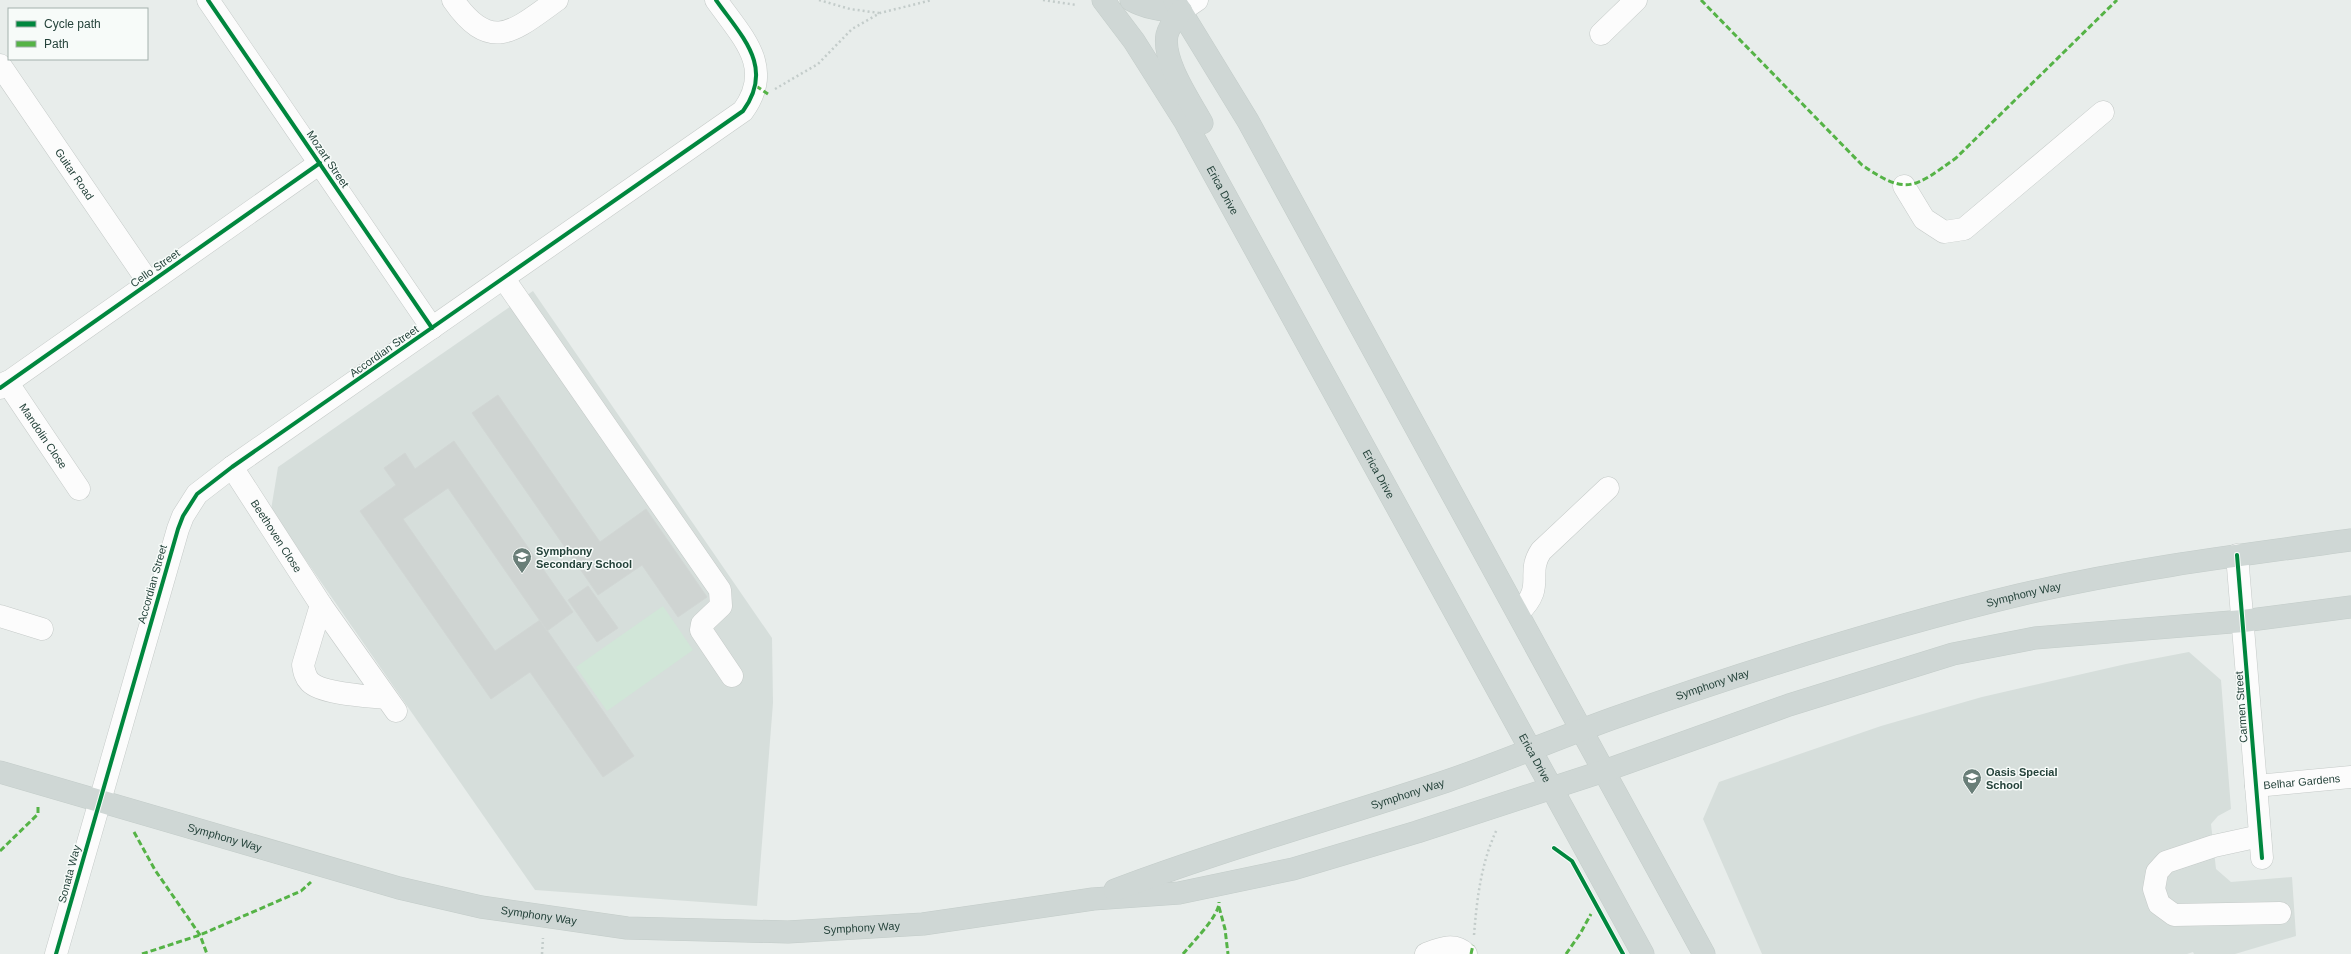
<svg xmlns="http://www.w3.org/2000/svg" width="2351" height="954" viewBox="0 0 2351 954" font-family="Helvetica,sans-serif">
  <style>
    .built { fill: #d6dedb }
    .green { fill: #d1e6d8 }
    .building { fill: #cfd4d2; stroke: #d1d6d4 }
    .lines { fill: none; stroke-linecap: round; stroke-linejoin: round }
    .minor-casing { stroke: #c5cac8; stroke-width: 23 }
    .major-casing { stroke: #c3ccc9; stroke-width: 23 }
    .path { stroke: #c3ccca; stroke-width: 2.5; stroke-dasharray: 2 3; stroke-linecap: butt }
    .minor { stroke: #fcfcfc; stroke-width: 22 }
    .major { stroke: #cfd7d5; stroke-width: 22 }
    .quiet { stroke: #55b346; stroke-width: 3; stroke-dasharray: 6 3; stroke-linecap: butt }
    .cycleway-casing { stroke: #f7fbf9; stroke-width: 6 }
    .cycleway { stroke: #00873e; stroke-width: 4 }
    .labels { text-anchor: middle; stroke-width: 3; stroke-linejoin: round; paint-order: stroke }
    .street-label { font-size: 11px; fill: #24423a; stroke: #f7fbf9 }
    .poi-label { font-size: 11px; font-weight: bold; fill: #24423a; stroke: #f7fbf9; text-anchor: start }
  </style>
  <rect width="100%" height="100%" fill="#e8edeb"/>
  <!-- built -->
  <g class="built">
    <path d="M 533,291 L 772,638 L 773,703 L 757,906 L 535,890 L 271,510 L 278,467 Z"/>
    <path d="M 2189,652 L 2221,680 L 2231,809 L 2218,816 L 2211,824 L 2216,869 L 2231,882 L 2292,877 L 2296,936 L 2235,954 L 2194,954 L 2193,952 L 2187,954 L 1762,954 L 1703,819 L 1719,782 L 1881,726 L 1982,697 L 2126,664 Z"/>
  </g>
  <!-- green -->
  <path class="green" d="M 663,606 L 693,650 L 607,711 L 576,667 Z"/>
  <!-- building -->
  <g class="building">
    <path d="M 498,395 L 600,542 L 646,509 L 707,597 L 678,617 L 642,565 L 598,595 L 472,413 Z"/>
    <path d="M 454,441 L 573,612 L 547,631 L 448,488 L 403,519 L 495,651 L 540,620 L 634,756 L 603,777 L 530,672 L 491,699 L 360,511 L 396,485 L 384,468 L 405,453 L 415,469 Z"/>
    <path d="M 588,586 L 618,628 L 597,642 L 568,600 Z"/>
  </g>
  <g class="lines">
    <!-- minor casing -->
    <g class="minor-casing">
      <g id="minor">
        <path d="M 208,0 L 432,328"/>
        <path d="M 453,0 C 491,55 515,30 557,0"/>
        <path d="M 1181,11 L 1197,0"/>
        <path d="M 1601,34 L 1636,0"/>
        <path id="s1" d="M 0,65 L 149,283"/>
        <path d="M 1904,186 L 1924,219 L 1944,232 L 1964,229 L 2103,112"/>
        <path d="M 504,279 L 720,590 L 721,606 L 702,624 L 701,630 L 732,676"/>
        <path id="s2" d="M 7,382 L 79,489"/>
        <path d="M 0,388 L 320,163"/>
        <path id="s3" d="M 232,467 L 321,605 L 396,711"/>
        <path d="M 2237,555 L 2262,858"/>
        <path d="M 321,605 L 303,665 C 304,671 305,677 310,682 C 322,694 368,696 386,698"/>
        <path d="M 1518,613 C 1547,586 1525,575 1541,551 L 1608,488"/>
        <path d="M 0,616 L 42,629"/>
        <path id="s4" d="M 2256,786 L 2351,777"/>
        <path d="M 2260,836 L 2214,846 L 2166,862 L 2157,872 L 2154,889 L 2159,904 L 2174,915 L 2280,913"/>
        <path d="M 56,954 L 178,529 L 183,516 L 197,494 L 232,467 L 743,111 C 775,67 742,37 716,0"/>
        <path d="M 1426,954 C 1439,949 1454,942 1466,954"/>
      </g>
    </g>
    <!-- major casing -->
    <g class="major-casing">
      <g id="major">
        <path id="s5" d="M 1103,0 L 1134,41 L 1184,120 L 1643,954"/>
        <path d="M 1131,0 C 1147,9 1163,11 1181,11"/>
        <path d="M 1174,0 L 1248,121 L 1704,954"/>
        <path d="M 1181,11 C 1176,18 1169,26 1167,35 C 1162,61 1190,101 1202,123"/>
        <path id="s6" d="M 0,772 L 399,888 L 481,907 L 627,928 L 788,932 L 923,924 L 1093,899 L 1179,893 L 1293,869 L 1417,832 L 1604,771 L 1789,705 L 1953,654 L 2035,638 L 2243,621 L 2351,607"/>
        <path id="s7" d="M 1115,890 C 1224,849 1336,818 1447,781 C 1502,762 1556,739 1611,719 C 1744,672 1881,628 2019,595 C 2128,569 2240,555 2351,540"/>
      </g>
    </g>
    <!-- path -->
    <g class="path">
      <path d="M 819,0 L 850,9 L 879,13"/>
      <path d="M 1043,0 L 1077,5"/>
      <path d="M 775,89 L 818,64 L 852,29 L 880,13 L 932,0"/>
      <path d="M 1474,935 C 1477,898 1481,863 1497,829"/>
      <path d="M 542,954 L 543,938"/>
    </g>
    <!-- minor -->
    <use href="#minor" class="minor"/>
    <!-- major -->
    <use href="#major" class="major"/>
    <!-- quiet -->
    <g class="quiet">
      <path d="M 1701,0 L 1862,165 C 1907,196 1914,188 1956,158 L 2117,0"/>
      <path d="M 756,86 L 768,94"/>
      <path d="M 134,832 L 155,870 L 200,935 L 207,954"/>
      <path d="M 0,851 L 38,814 L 38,804"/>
      <path d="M 1219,907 L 1225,929 L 1228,954"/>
      <path d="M 142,954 L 200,935 L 301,891 L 311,882"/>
      <path d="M 1183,954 C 1192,943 1220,915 1219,902"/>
      <path d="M 1471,954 L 1473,945"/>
      <path d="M 1566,954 L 1580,934 L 1591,914"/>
    </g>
    <!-- cycleway casing -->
    <g class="cycleway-casing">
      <g id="cycleway">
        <path d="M 208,0 L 432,328"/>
        <path d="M 0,388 L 320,163"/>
        <path d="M 2237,555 L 2262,858"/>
        <path d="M 1554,848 L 1572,861 L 1623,954"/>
        <path d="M 56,954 L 178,529 L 183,516 L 197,494 L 232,467 L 743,111 C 775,67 742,37 716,0"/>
      </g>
    </g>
    <!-- cycleway -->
    <use href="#cycleway" class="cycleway"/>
  </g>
  <!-- icons -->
  <defs>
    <g id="school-pin" transform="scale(1)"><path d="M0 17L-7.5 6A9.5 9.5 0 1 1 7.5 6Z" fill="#697e78" stroke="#f7fbf9"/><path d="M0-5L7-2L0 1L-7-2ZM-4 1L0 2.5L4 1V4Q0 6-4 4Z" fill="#fff"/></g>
  </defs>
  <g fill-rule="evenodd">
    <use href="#school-pin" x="522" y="557"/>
    <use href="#school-pin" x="1972" y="778"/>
  </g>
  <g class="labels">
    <!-- street labels -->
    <g class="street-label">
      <text transform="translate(328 159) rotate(56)" y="4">Mozart Street</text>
      <text dy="4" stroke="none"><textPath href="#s1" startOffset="132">Guitar Road</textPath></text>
      <text dy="4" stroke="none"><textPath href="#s5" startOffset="225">Erica Drive</textPath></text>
      <text transform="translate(155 268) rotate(-35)" y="4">Cello Street</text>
      <text transform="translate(384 351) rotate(-35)" y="4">Accordian Street</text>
      <text dy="4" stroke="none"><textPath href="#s2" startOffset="65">Mandolin Close</textPath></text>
      <text dy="4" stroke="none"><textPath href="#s5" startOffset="549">Erica Drive</textPath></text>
      <text dy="4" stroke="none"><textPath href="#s3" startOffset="82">Beethoven Close</textPath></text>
      <text transform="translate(152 584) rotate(-74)" y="4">Accordian Street</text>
      <text dy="4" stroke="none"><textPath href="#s7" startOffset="956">Symphony Way</textPath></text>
      <text dy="4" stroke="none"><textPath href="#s7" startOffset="632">Symphony Way</textPath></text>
      <text transform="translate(2241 707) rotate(-94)" y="4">Carmen Street</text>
      <text dy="4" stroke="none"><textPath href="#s5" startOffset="873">Erica Drive</textPath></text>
      <text dy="4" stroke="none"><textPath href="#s4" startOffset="46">Belhar Gardens</textPath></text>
      <text dy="4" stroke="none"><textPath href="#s7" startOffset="308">Symphony Way</textPath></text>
      <text dy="4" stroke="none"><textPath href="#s6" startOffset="234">Symphony Way</textPath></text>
      <text transform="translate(69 874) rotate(-75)" y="4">Sonata Way</text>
      <text dy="4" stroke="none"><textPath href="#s6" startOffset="558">Symphony Way</textPath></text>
      <text dy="4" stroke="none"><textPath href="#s6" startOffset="882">Symphony Way</textPath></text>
    </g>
    <!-- poi labels -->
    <g class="poi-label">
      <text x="536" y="555">Symphony<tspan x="536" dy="13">Secondary School</tspan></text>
      <text x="1986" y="776">Oasis Special<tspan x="1986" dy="13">School</tspan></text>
    </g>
  </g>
  <!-- legend -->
  <rect x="8" y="8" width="140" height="52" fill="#f7fbf9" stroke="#a3b1ad"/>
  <rect x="16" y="21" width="20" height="6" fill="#00873e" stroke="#a3b1ad"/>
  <text x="44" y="28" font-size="12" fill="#24423a">Cycle path</text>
  <rect x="16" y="41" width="20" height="6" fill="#55b346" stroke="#a3b1ad"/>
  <text x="44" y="48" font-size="12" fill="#24423a">Path</text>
</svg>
